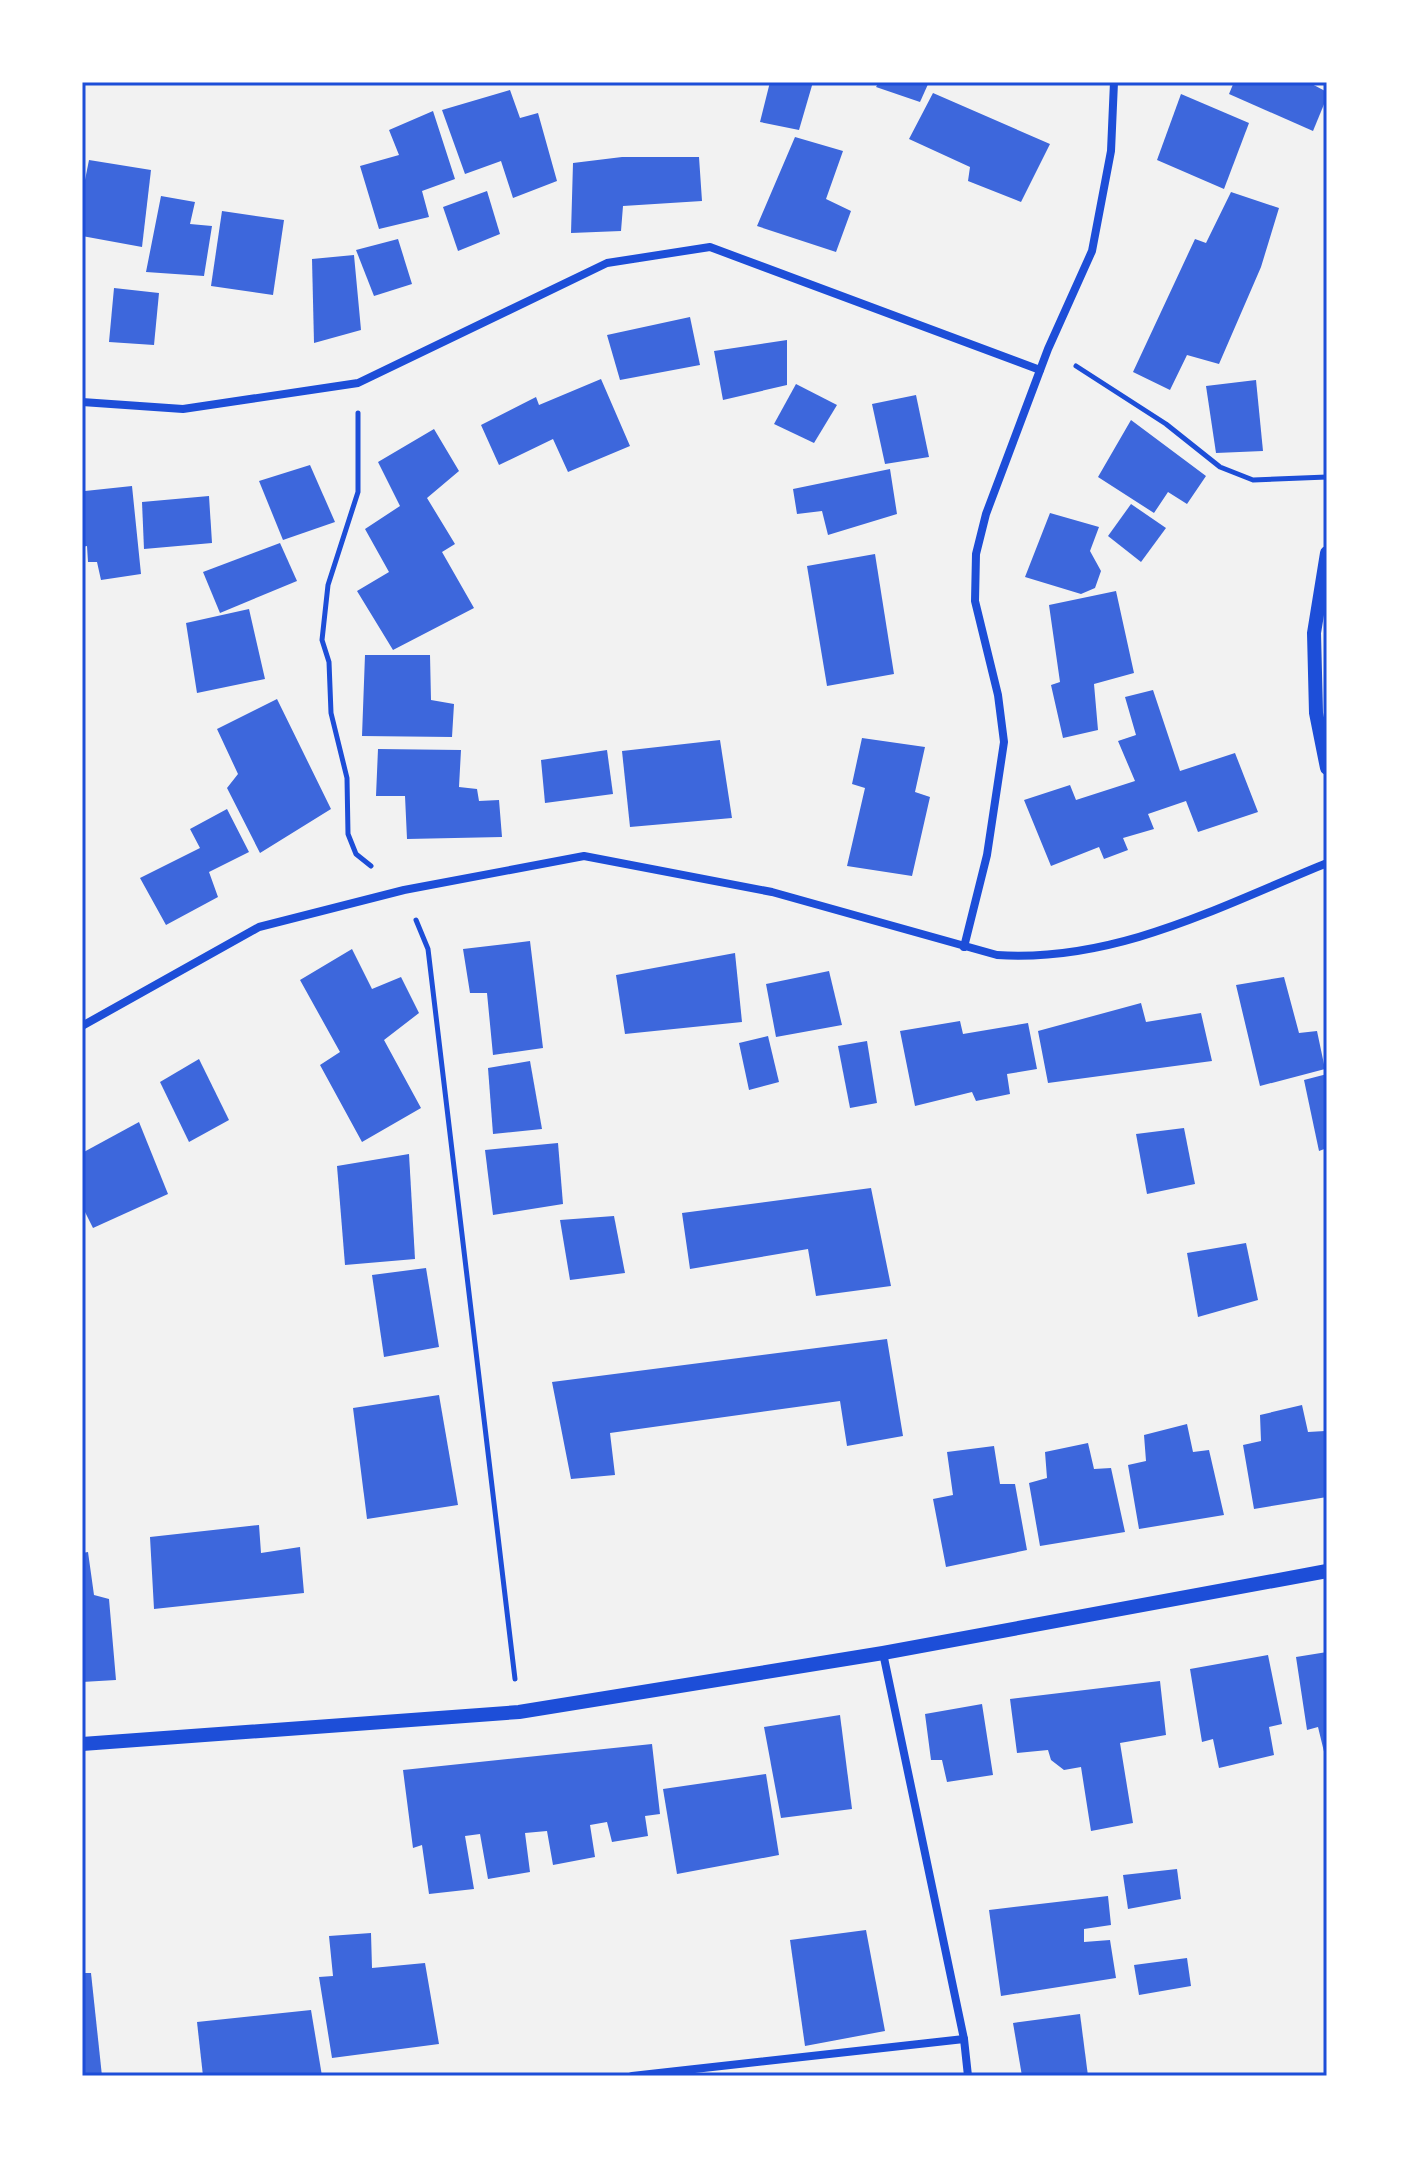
<svg xmlns="http://www.w3.org/2000/svg" width="1409" height="2158" viewBox="0 0 1409 2158" font-family="'Roboto Serif',serif">
  <style>
    .building { fill: #3d67dc }
    .lines { fill: none; stroke-linecap: round; stroke-linejoin: round }
    .path { stroke: #1d4ed8; stroke-width: 5 }
    .minor { stroke: #1d4ed8; stroke-width: 8 }
    .tertiary { stroke: #1d4ed8; stroke-width: 14 }
    .neatline { fill: none; stroke: #1d4ed8; stroke-width: 3 }
  </style>
  <rect width="100%" height="100%" fill="#f2f2f2"/>
  <!-- building -->
  <g class="building">
    <path d="M 770,82 L 813,82 L 799,130 L 760,122 Z"/>
    <path d="M 879,82 L 929,82 L 920,102 L 876,87 Z"/>
    <path d="M 1234,82 L 1308,82 L 1327,92 L 1327,97 L 1313,131 L 1229,94 Z"/>
    <path d="M 510,90 L 520,118 L 538,113 L 557,181 L 513,198 L 501,161 L 465,174 L 442,110 Z"/>
    <path d="M 933,93 L 1050,144 L 1021,202 L 968,181 L 970,167 L 909,139 Z"/>
    <path d="M 1181,94 L 1249,123 L 1224,189 L 1157,160 Z"/>
    <path d="M 433,111 L 455,179 L 422,191 L 429,217 L 379,229 L 360,166 L 399,155 L 389,130 Z"/>
    <path d="M 795,137 L 843,151 L 826,199 L 851,211 L 836,252 L 757,226 Z"/>
    <path d="M 622,157 L 699,157 L 702,201 L 623,206 L 621,231 L 571,233 L 573,163 Z"/>
    <path d="M 89,160 L 151,170 L 142,247 L 82,236 L 82,195 Z"/>
    <path d="M 487,191 L 500,234 L 458,251 L 443,207 Z"/>
    <path d="M 1231,192 L 1279,208 L 1261,267 L 1219,364 L 1187,355 L 1170,390 L 1133,372 L 1195,239 L 1206,243 Z"/>
    <path d="M 161,196 L 195,202 L 190,224 L 212,226 L 204,276 L 146,272 Z"/>
    <path d="M 222,211 L 284,220 L 273,295 L 211,286 Z"/>
    <path d="M 398,239 L 412,284 L 374,296 L 356,250 Z"/>
    <path d="M 354,255 L 361,330 L 314,343 L 312,259 Z"/>
    <path d="M 114,288 L 159,293 L 154,345 L 109,342 Z"/>
    <path d="M 690,317 L 700,365 L 620,380 L 607,335 Z"/>
    <path d="M 787,340 L 787,385 L 723,400 L 714,351 Z"/>
    <path d="M 601,379 L 630,446 L 568,472 L 553,439 L 499,465 L 481,425 L 536,397 L 539,405 Z"/>
    <path d="M 1256,380 L 1263,451 L 1216,453 L 1206,386 Z"/>
    <path d="M 796,384 L 837,405 L 814,443 L 774,424 Z"/>
    <path d="M 916,395 L 929,457 L 885,464 L 872,404 Z"/>
    <path d="M 1131,420 L 1206,476 L 1187,504 L 1168,492 L 1154,513 L 1098,477 Z"/>
    <path d="M 434,429 L 459,471 L 427,498 L 455,544 L 442,552 L 474,608 L 393,650 L 357,591 L 389,572 L 365,529 L 400,506 L 378,462 Z"/>
    <path d="M 310,465 L 335,522 L 283,540 L 259,481 Z"/>
    <path d="M 890,469 L 897,514 L 828,535 L 822,511 L 797,514 L 793,489 Z"/>
    <path d="M 132,486 L 141,574 L 101,580 L 97,562 L 88,562 L 87,546 L 82,547 L 85,491 Z"/>
    <path d="M 209,496 L 212,543 L 144,549 L 142,502 Z"/>
    <path d="M 1131,504 L 1166,528 L 1141,562 L 1108,536 Z"/>
    <path d="M 1050,513 L 1099,527 L 1090,551 L 1101,571 L 1095,588 L 1081,594 L 1025,577 Z"/>
    <path d="M 280,543 L 297,581 L 220,613 L 203,572 Z"/>
    <path d="M 875,554 L 894,674 L 827,686 L 807,566 Z"/>
    <path d="M 1116,591 L 1134,673 L 1094,684 L 1098,730 L 1063,738 L 1051,685 L 1060,682 L 1049,605 Z"/>
    <path d="M 249,609 L 265,679 L 197,693 L 186,623 Z"/>
    <path d="M 365,655 L 430,655 L 431,700 L 454,704 L 452,737 L 362,736 Z"/>
    <path d="M 1153,690 L 1180,771 L 1235,753 L 1258,812 L 1198,832 L 1186,801 L 1148,814 L 1154,829 L 1123,838 L 1128,850 L 1104,859 L 1099,847 L 1051,866 L 1024,800 L 1070,785 L 1076,800 L 1135,781 L 1118,741 L 1136,735 L 1125,697 Z"/>
    <path d="M 277,699 L 331,809 L 260,853 L 227,788 L 238,774 L 217,729 Z"/>
    <path d="M 862,738 L 925,747 L 915,792 L 930,797 L 912,876 L 847,866 L 865,788 L 852,784 Z"/>
    <path d="M 720,740 L 732,818 L 630,827 L 622,751 Z"/>
    <path d="M 378,749 L 461,750 L 459,787 L 477,789 L 479,801 L 499,800 L 502,837 L 407,839 L 405,796 L 376,796 Z"/>
    <path d="M 607,750 L 613,794 L 545,803 L 541,760 Z"/>
    <path d="M 227,809 L 249,852 L 209,872 L 218,897 L 166,925 L 140,878 L 200,848 L 190,829 Z"/>
    <path d="M 530,941 L 543,1048 L 493,1055 L 487,993 L 470,993 L 463,949 Z"/>
    <path d="M 352,949 L 372,989 L 401,977 L 419,1013 L 384,1040 L 421,1108 L 362,1142 L 320,1065 L 340,1052 L 300,980 Z"/>
    <path d="M 735,953 L 742,1022 L 625,1034 L 616,975 Z"/>
    <path d="M 829,971 L 842,1025 L 776,1037 L 766,984 Z"/>
    <path d="M 1284,977 L 1299,1033 L 1317,1031 L 1325,1069 L 1260,1086 L 1236,985 Z"/>
    <path d="M 1141,1003 L 1146,1022 L 1201,1013 L 1212,1061 L 1048,1083 L 1038,1031 Z"/>
    <path d="M 960,1021 L 963,1034 L 1028,1023 L 1037,1069 L 1007,1074 L 1010,1094 L 976,1101 L 972,1092 L 915,1106 L 900,1031 Z"/>
    <path d="M 768,1036 L 779,1082 L 749,1090 L 739,1043 Z"/>
    <path d="M 867,1041 L 877,1103 L 850,1108 L 838,1046 Z"/>
    <path d="M 199,1059 L 229,1120 L 189,1142 L 160,1082 Z"/>
    <path d="M 530,1061 L 542,1129 L 493,1134 L 488,1068 Z"/>
    <path d="M 1327,1074 L 1327,1148 L 1319,1151 L 1304,1080 Z"/>
    <path d="M 139,1122 L 168,1194 L 93,1228 L 82,1206 L 82,1153 Z"/>
    <path d="M 1184,1128 L 1195,1184 L 1147,1194 L 1136,1134 Z"/>
    <path d="M 558,1143 L 563,1204 L 493,1215 L 485,1150 Z"/>
    <path d="M 409,1154 L 415,1259 L 345,1265 L 337,1166 Z"/>
    <path d="M 871,1188 L 891,1286 L 816,1296 L 808,1249 L 690,1269 L 682,1213 Z"/>
    <path d="M 614,1216 L 625,1273 L 570,1280 L 560,1220 Z"/>
    <path d="M 1246,1243 L 1258,1300 L 1198,1317 L 1187,1253 Z"/>
    <path d="M 426,1268 L 439,1347 L 384,1357 L 372,1275 Z"/>
    <path d="M 887,1339 L 903,1436 L 847,1446 L 840,1401 L 610,1433 L 615,1475 L 571,1479 L 552,1382 Z"/>
    <path d="M 439,1395 L 458,1505 L 367,1519 L 353,1408 Z"/>
    <path d="M 1302,1405 L 1308,1432 L 1325,1431 L 1327,1497 L 1254,1509 L 1243,1445 L 1261,1441 L 1260,1415 Z"/>
    <path d="M 1187,1424 L 1193,1452 L 1209,1450 L 1224,1515 L 1139,1529 L 1128,1465 L 1146,1461 L 1144,1435 Z"/>
    <path d="M 1088,1443 L 1094,1469 L 1111,1468 L 1125,1532 L 1040,1546 L 1029,1483 L 1047,1478 L 1045,1452 Z"/>
    <path d="M 994,1446 L 1000,1484 L 1015,1484 L 1027,1550 L 946,1567 L 933,1499 L 953,1495 L 947,1452 Z"/>
    <path d="M 259,1525 L 261,1553 L 300,1547 L 304,1593 L 154,1609 L 150,1537 Z"/>
    <path d="M 88,1552 L 94,1595 L 109,1599 L 116,1680 L 82,1682 L 82,1553 Z"/>
    <path d="M 1327,1652 L 1327,1760 L 1326,1760 L 1318,1727 L 1307,1730 L 1296,1657 Z"/>
    <path d="M 1268,1655 L 1282,1724 L 1269,1727 L 1274,1755 L 1219,1768 L 1213,1739 L 1202,1742 L 1190,1669 Z"/>
    <path d="M 1160,1681 L 1166,1735 L 1120,1743 L 1133,1823 L 1091,1831 L 1081,1767 L 1064,1770 L 1051,1760 L 1048,1750 L 1017,1753 L 1010,1699 Z"/>
    <path d="M 982,1704 L 993,1775 L 947,1782 L 942,1760 L 931,1760 L 925,1714 Z"/>
    <path d="M 840,1715 L 852,1809 L 781,1818 L 764,1727 Z"/>
    <path d="M 652,1744 L 660,1814 L 645,1816 L 648,1836 L 612,1842 L 607,1822 L 590,1825 L 595,1857 L 553,1865 L 547,1831 L 525,1833 L 530,1872 L 488,1879 L 480,1834 L 465,1836 L 474,1889 L 429,1894 L 422,1845 L 413,1848 L 403,1770 Z"/>
    <path d="M 766,1774 L 779,1855 L 677,1874 L 663,1789 Z"/>
    <path d="M 1177,1869 L 1181,1899 L 1128,1909 L 1123,1875 Z"/>
    <path d="M 1108,1896 L 1111,1925 L 1084,1929 L 1084,1942 L 1110,1940 L 1116,1978 L 1001,1996 L 989,1910 Z"/>
    <path d="M 866,1930 L 885,2031 L 805,2046 L 790,1940 Z"/>
    <path d="M 371,1933 L 372,1968 L 425,1963 L 439,2044 L 332,2058 L 319,1977 L 333,1976 L 329,1936 Z"/>
    <path d="M 1187,1958 L 1191,1986 L 1139,1995 L 1134,1965 Z"/>
    <path d="M 82,1973 L 91,1973 L 102,2076 L 82,2076 Z"/>
    <path d="M 311,2010 L 322,2076 L 203,2076 L 197,2022 Z"/>
    <path d="M 1080,2014 L 1088,2076 L 1022,2076 L 1013,2023 Z"/>
  </g>
  <g class="lines">
    <!-- path -->
    <g class="path">
      <path d="M 1076,366 L 1166,424 L 1220,467 L 1253,480 L 1327,477"/>
      <path d="M 358,413 L 358,492 L 328,585 L 322,640 L 329,662 L 331,713 L 347,778 L 348,834 L 356,854 L 371,866"/>
      <path d="M 416,920 L 428,949 L 515,1679"/>
    </g>
    <!-- minor -->
    <g class="minor">
      <path d="M 82,402 L 183,409 L 358,383 L 607,263 L 710,247 L 1040,370"/>
      <path d="M 964,947 L 987,855 L 1004,742 L 998,695 L 975,601 L 976,554 L 986,514 L 1048,349 L 1092,251 L 1111,151 L 1114,82"/>
      <path d="M 82,1026 L 259,927 L 404,890 L 584,856 L 772,892 L 997,955 C 1115,963 1221,906 1327,863"/>
      <path d="M 883,1653 L 964,2039 L 968,2076"/>
      <path d="M 632,2076 L 964,2039"/>
    </g>
    <!-- tertiary -->
    <g class="tertiary">
      <path d="M 1327,553 L 1314,633 L 1316,713 L 1327,768"/>
      <path d="M 82,1744 L 519,1712 L 883,1653 L 1327,1571"/>
    </g>
  </g>
  <!-- border -->
  <rect width="1409" height="2158" fill="none" stroke="#ffffff" stroke-width="168"/>
  <rect x="84" y="84" width="1241" height="1990" class="neatline"/>
</svg>
